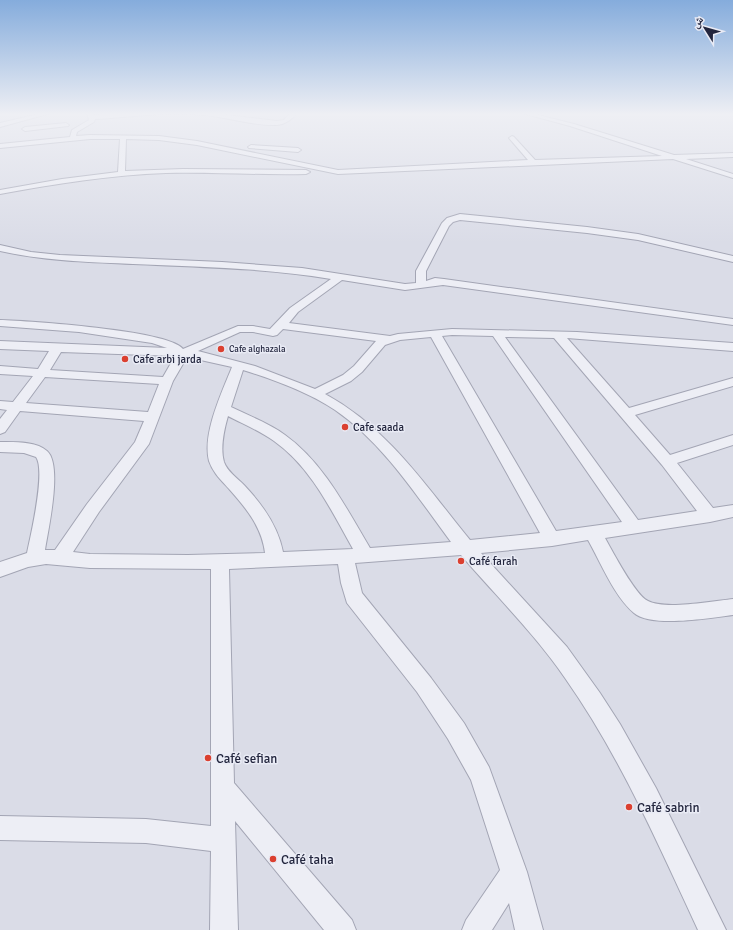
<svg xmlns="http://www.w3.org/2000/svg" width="733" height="930" viewBox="0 0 733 930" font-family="Signika,'Noto Naskh Arabic',sans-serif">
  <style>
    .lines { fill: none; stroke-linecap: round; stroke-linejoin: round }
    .minor-casing { stroke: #a3a5b4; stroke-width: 2 }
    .minor { fill: #edeef5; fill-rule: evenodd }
    .poi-dot { fill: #db4030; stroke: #e9ebf5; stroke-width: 1.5 }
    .labels { text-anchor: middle; stroke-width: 3; stroke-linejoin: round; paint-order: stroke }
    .far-poi-label { font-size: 9px; fill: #23263e; stroke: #e9ebf5; text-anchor: start }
    .poi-label { font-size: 11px; fill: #23263e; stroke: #e9ebf5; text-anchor: start }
    .near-poi-label { font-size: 13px; fill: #23263e; stroke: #e9ebf5; text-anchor: start }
  </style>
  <rect width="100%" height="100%" fill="#dadce7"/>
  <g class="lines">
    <!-- minor casing -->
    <g class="minor-casing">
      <g id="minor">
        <path d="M 43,113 L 51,113 L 0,127 L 0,123 Z"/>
        <path d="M 87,113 L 93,113 L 94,115 L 132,113 L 210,113 L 277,121 L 284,120 L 290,113 L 296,113 C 292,120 285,124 277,125 C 253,126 227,117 204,115 C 168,111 131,117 95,119 L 94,122 L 77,132 L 76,136 L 90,135 L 159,136 L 197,141 L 338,170 L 528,160 L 509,138 L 512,136 L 514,137 L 535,160 L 662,156 L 570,126 L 522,113 L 530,113 L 574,124 L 674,155 L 733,153 L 733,157 L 686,159 L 733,174 L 733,178 L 673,159 L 338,174 L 197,145 L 159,140 L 126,139 L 125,171 L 183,169 L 306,170 L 310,172 L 306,174 C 259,175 212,172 166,173 C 110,175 55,184 0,194 L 0,190 L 62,179 L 118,172 L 120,139 L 90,139 L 0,148 L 0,144 L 70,137 L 72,130 L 89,120 Z"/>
        <path d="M 66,123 L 69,125 L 68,126 L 25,131 L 22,129 L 25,127 Z"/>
        <path d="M 251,145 L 298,148 L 301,150 L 298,152 L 249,148 L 248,147 Z"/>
        <path d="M 460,214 L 587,227 L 638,234 L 733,256 L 733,262 L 638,240 L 587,233 L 460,220 L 453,222 L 449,226 L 426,271 L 426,281 L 435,278 L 444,279 L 733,319 L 733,325 L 443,285 L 405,290 L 342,280 L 298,312 L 289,323 L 390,336 L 398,334 L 452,329 L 577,332 L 733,343 L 733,351 L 567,338 L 629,408 L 733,378 L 733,386 L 635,415 L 670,455 L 733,435 L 733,445 L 677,463 L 713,508 L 733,505 L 733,517 L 710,522 L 605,538 C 613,552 635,595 648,601 C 665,610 713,601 733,599 L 733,615 C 710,618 651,628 634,613 C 614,596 601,563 588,540 L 552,546 L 481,553 L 567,647 L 600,693 L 620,724 L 656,788 L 726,930 L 698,930 C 658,844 620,756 565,678 C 535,634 496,596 461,555 L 355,563 L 362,593 L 431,678 L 464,723 L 489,767 L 527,872 L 543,930 L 515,930 L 509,903 L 492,930 L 462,930 L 466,920 L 500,870 L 471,780 L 448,739 L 417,692 L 347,603 L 341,583 L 338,564 L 229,569 L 234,783 L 352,920 L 356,930 L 324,930 L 235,821 L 238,930 L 210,930 L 211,851 L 146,843 L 0,840 L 0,816 L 146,819 L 211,826 L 211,569 L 90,568 L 46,564 L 28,567 L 0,577 L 0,562 L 27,553 C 31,534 46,471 36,457 L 24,453 L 0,452 L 0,442 C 14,442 36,441 47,451 C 63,465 48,530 45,550 L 55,550 L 87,504 L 135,442 L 144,421 L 20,411 L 5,432 L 0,434 L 0,419 L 7,410 L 0,409 L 0,401 L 13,402 L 33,376 L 0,374 L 0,366 L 38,369 L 49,351 L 0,349 L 0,341 L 167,348 L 152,343 L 79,332 L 0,326 L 0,320 C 28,321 169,330 183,349 L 238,326 L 253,326 L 270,329 L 290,308 L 331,279 C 266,268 199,267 133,264 C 87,262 45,261 0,251 L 0,245 L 31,252 L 60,255 L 222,262 L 302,268 L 405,284 L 416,283 L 416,271 L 442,223 L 447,218 ZM 283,329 L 376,341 L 354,366 L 343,375 L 315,389 L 255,366 L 198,351 L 240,332 L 253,332 L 273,336 L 277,335 ZM 452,335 L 493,336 L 622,522 L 556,531 L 442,336 ZM 431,337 L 540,533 L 470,540 C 425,485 389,429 325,394 L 351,381 L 362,372 L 385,345 L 400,340 ZM 505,337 L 554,338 L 662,465 L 697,511 L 638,520 ZM 61,352 L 175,356 L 163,377 L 50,370 ZM 187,357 L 232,367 C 222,392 202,434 209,461 C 213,473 222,481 230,490 C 247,509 262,528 265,553 L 188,555 L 90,554 L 73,552 L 99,512 L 149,444 L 173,381 ZM 243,370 C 275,380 308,392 335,410 C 384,444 416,495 451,542 L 370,548 C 346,508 324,463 285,435 C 269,423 249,416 231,407 ZM 45,377 L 159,384 L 148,412 L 26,403 ZM 228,416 C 243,424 260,431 274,441 C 311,467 331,510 353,549 L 283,552 C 278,526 262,504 244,485 C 237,478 227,471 224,462 C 220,448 224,430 228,416 Z"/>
      </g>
    </g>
    <!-- minor -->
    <use href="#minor" class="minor"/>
  </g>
  <!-- sky -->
  <linearGradient id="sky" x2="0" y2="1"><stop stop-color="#85acdc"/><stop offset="0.47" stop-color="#eeeff4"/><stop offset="1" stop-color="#eeeff4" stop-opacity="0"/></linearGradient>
  <rect width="733" height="243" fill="url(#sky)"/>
  <!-- markers -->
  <g class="poi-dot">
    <circle cx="221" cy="349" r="4"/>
    <circle cx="125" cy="359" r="4"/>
    <circle cx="345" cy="427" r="4"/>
    <circle cx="461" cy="561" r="4"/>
    <circle cx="208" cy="758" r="4"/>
    <circle cx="629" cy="807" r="4"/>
    <circle cx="273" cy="859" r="4"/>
  </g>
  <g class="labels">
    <!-- far-poi labels -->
    <g class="far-poi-label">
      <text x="229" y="352">Cafe alghazala</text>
    </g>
    <!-- poi labels -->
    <g class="poi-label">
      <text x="133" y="363">Cafe arbi jarda</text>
      <text x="353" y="431">Cafe saada</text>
      <text x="469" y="565">Café farah</text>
    </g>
    <!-- near-poi labels -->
    <g class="near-poi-label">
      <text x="216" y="763">Café sefian</text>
      <text x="637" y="812">Café sabrin</text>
      <text x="281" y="864">Café taha</text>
    </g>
  </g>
  <!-- north arrow -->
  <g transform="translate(705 28) rotate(307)" stroke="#e9ebf5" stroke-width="3" paint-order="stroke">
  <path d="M0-3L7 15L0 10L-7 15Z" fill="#23263e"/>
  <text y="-6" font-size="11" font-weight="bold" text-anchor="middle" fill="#23263e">ش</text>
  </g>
</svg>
